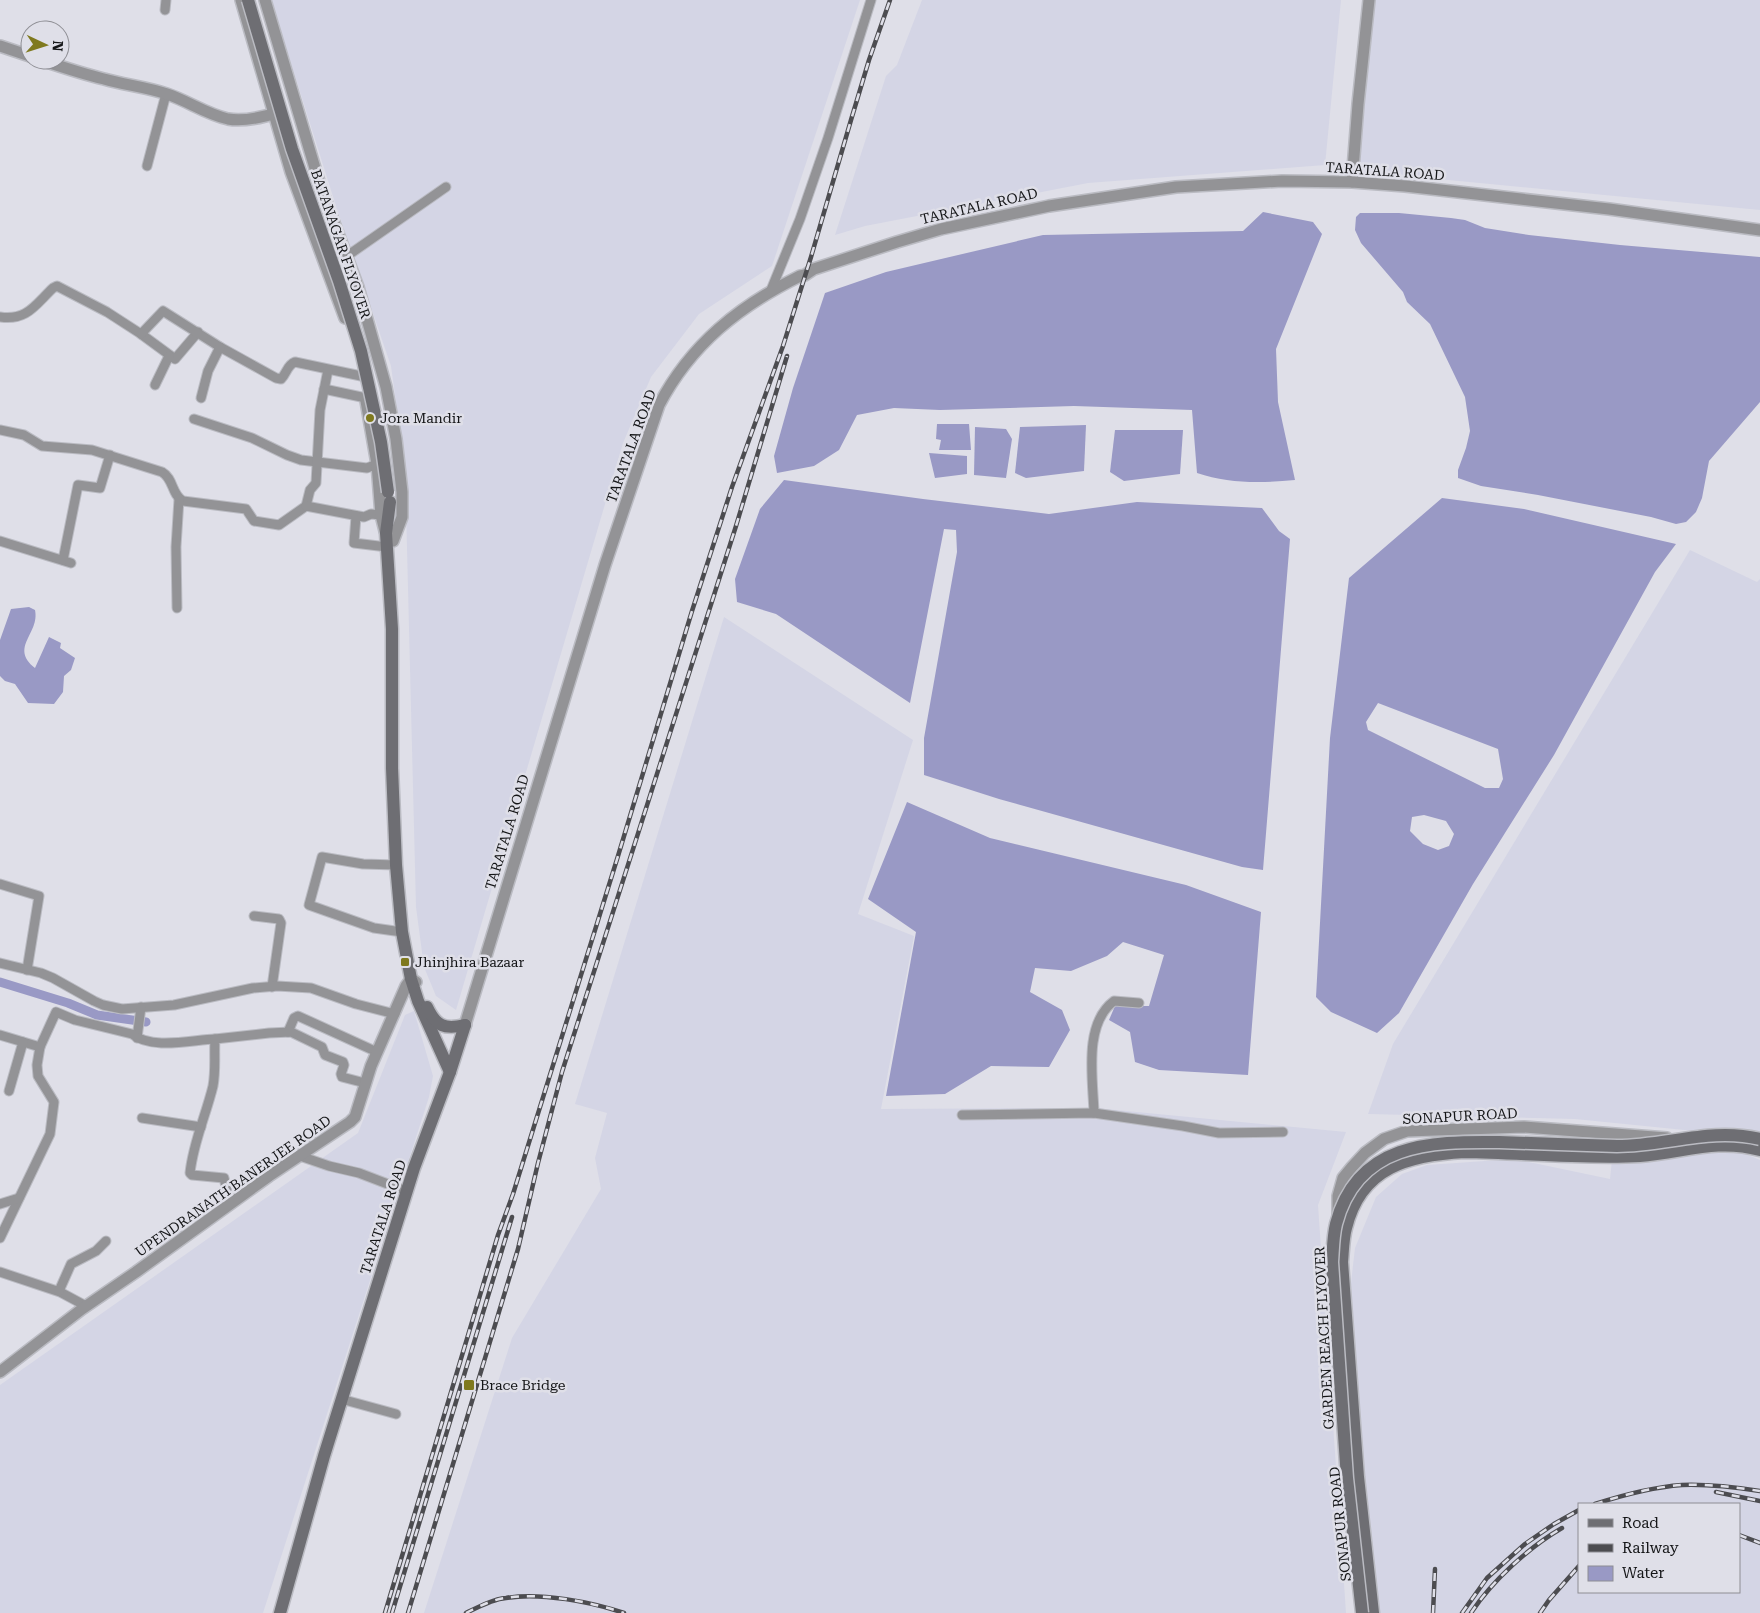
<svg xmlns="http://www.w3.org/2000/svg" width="1760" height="1613" viewBox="0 0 1760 1613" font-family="'Roboto Serif',serif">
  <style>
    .built { fill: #d4d5e5; fill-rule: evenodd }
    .water { fill: #9999c5; fill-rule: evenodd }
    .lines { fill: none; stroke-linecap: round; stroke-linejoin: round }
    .canal { stroke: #9999c5; stroke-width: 9 }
    .minor-casing { stroke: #babbc2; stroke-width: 11 }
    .tertiary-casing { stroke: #babbc2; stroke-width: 14 }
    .secondary-casing { stroke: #babbc2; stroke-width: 15 }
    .minor { stroke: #939396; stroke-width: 9 }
    .tertiary { stroke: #939396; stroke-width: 11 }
    .secondary { stroke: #6e6e73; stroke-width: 12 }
    .rail-casing { stroke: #4c4c50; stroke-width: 4.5 }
    .rail { stroke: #dfdfe8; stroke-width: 2.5; stroke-dasharray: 8; stroke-linecap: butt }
    .secondary-bridge-casing { stroke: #babbc2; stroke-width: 15; stroke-linecap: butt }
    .secondary-bridge { stroke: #6e6e73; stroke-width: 12 }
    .poi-dot { fill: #7f791e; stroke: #dfdfe8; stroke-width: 2 }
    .labels { text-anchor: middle; stroke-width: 5; stroke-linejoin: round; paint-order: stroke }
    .street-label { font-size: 14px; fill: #141517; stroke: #dfdfe8 }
    .poi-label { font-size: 14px; fill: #141517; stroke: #dfdfe8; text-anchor: start }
  </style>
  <rect width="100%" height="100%" fill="#dfdfe8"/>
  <!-- built -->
  <g class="built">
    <path d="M 271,0 L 860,0 L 772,266 L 699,314 L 651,377 L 623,443 L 456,1010 L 436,996 L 424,967 L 416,907 L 405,468 L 391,366 L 336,206 Z"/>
    <path d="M 922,0 L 1341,0 L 1325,165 L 1088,183 L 865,226 L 835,235 L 886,76 L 897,65 Z"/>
    <path d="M 1373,0 L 1760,0 L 1760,210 L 1356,171 Z"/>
    <path d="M 1690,550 L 1757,582 L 1760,579 L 1760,1143 L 1734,1135 L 1575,1119 L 1368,1114 L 1393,1044 Z"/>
    <path d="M 724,617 L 913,740 L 858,914 L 914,936 L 881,1109 L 1095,1108 L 1346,1132 L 1318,1205 L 1346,1613 L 424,1613 L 512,1338 L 601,1189 L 595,1158 L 607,1113 L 575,1104 Z"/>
    <path d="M 414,1011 L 433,1076 L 429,1097 L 263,1613 L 0,1613 L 0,1385 L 358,1133 L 405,1015 Z"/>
    <path d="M 1736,1150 L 1760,1160 L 1760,1613 L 1371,1613 L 1351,1283 L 1355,1248 L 1376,1197 L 1402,1174 L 1427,1165 L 1514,1159 L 1610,1179 L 1612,1160 ZM 1579,1504 L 1739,1504 L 1739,1592 L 1579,1592 Z"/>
  </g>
  <!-- water -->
  <g class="water">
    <path d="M 1263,212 L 1313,222 L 1322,234 L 1276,349 L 1278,402 L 1295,480 C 1262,483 1229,484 1197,473 L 1192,410 L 1074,406 L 940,410 L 894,408 L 857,415 L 839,450 L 814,466 L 777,473 L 774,456 L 793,388 L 825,293 L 886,272 L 1043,235 L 1243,231 Z"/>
    <path d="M 1360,213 L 1399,213 L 1451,218 L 1465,220 L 1485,228 L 1529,235 L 1620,245 L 1760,257 L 1760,402 L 1709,461 L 1702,498 L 1696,512 L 1686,522 L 1676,524 L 1651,517 L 1538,495 L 1481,486 L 1458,478 L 1458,470 L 1466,448 L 1470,431 L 1465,397 L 1430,324 L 1407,302 L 1403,292 L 1361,243 L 1355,230 L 1356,217 Z"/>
    <path d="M 937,424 L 969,424 L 971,450 L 939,450 L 941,440 L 936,439 Z"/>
    <path d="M 1086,425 L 1084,471 L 1026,478 L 1015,473 L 1020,427 Z"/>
    <path d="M 975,427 L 1006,429 L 1012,439 L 1006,478 L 974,475 Z"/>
    <path d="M 1115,430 L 1183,430 L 1180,474 L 1124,481 L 1110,472 Z"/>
    <path d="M 929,453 L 967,456 L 967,474 L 935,478 Z"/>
    <path d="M 784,480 L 923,499 L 1049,514 L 1137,502 L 1262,508 L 1279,531 L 1290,539 L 1263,870 L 1242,867 L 999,799 L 924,775 L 924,738 L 957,552 L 956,530 L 944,529 L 910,703 L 776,614 L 737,602 L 735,579 L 760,509 Z"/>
    <path d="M 1442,498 L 1524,509 L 1676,544 L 1655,572 L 1554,755 L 1473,884 L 1399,1013 L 1377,1033 L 1331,1012 L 1316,997 L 1330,738 L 1349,578 ZM 1378,703 L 1498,749 L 1503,779 L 1499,788 L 1485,788 L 1368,730 L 1366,722 ZM 1424,815 L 1446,821 L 1454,834 L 1449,846 L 1438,850 L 1423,844 L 1410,831 L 1412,817 Z"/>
    <path d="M 29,607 L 35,610 C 40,634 9,647 35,668 L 49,637 L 61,643 L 60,648 L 75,658 L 71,670 L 64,676 L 63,692 L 54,704 L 28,703 L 15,684 L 5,681 L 0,676 L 0,640 L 11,609 Z"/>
    <path d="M 907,802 L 990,838 L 1186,885 L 1261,912 L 1248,1075 L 1159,1070 L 1135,1062 L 1130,1032 L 1109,1020 L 1115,1006 L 1149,1006 L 1164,955 L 1123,942 L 1107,956 L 1071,971 L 1035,968 L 1030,992 L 1062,1010 L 1070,1030 L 1049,1067 L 991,1066 L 945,1094 L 886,1096 L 916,932 L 868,899 Z"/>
  </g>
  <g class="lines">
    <!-- canal -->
    <path class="canal" d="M 0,982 L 68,1003 L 97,1015 L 146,1022"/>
    <!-- minor casing -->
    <g class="minor-casing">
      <g id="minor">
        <path d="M 165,10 L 166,0"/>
        <path d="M 147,166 L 166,94"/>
        <path d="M 347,256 L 446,187"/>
        <path d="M 771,290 L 800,219 L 828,138 L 871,0"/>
        <path d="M 0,317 C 27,321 35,305 53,288 L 57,286 L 107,312 L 141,334 L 175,359 L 198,332"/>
        <path d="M 141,334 L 163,311 L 220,347 L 276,378 L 281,379 C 287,373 287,365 295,362 L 361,376"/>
        <path d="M 155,385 L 169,356"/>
        <path d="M 324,389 L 366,398"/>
        <path d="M 201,398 L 208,371 L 220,347"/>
        <path d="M 194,419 L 252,438 L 287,455 L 301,460 L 367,468 L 377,464"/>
        <path d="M 0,430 L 24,435 L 42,446 L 92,450 L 162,472 C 174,479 171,494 183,501 L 246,509 L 254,521 L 279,525 L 306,506 L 310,490 L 316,483 L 320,410 L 328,370"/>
        <path d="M 306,506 L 364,517 L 371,514 L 381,515"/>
        <path d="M 356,516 L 354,543 L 387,547"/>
        <path d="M 0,541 L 71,563"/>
        <path d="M 63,560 L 78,485 L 100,488 L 110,455"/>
        <path d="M 177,608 L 176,547 L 179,499"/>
        <path d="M 396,865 L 363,864 L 322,857 L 309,905 L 374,928 L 402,932"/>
        <path d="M 0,884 L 39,896 L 27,970"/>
        <path d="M 254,916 L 279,919 L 281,923 L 272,987"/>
        <path d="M 0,963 L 41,973 L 53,978 L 94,1001 L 103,1005 L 122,1009 L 174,1005 L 253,988 L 277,986 L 311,988 L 356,1004 L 395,1014"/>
        <path d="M 288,1032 L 294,1018 L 298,1016 L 377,1052"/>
        <path d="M 0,1035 L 40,1047 L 37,1065 L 38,1076 L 54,1102 L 50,1134 L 0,1238"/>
        <path d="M 137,1038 L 141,1007"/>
        <path d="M 40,1047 L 56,1012 L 75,1020 L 132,1034 C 152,1050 191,1040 215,1039"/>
        <path d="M 9,1091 L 23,1042"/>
        <path d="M 1094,1113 C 1093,1079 1083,1024 1114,1001 L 1139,1003"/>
        <path d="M 962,1115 L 1094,1113 L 1183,1126 L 1219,1133 L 1283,1132"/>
        <path d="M 142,1118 L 201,1127"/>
        <path d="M 300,1156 L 329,1166 L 359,1173 L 406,1191"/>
        <path d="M 0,1204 L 19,1198"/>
        <path d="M 230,1204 L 224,1178 L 192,1175 L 190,1173 C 193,1143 206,1115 213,1086 C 216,1070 214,1055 215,1039 L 269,1033 L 291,1032 L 322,1047 L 325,1055 L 343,1062 L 344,1065 L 341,1074 L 342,1077 L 365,1083"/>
        <path d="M 0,1272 L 60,1292 L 86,1306"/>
        <path d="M 59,1291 L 71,1264 L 96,1251 L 106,1241"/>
        <path d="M 341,1399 L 396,1414"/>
      </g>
    </g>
    <!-- tertiary casing -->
    <g class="tertiary-casing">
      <g id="tertiary">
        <path d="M 241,0 L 291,172 L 345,318"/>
        <path d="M 265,0 L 320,185 L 358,287 L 386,387 L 396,439 L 402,492 L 402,517 L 393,541"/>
        <path d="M 0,46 L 30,56"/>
        <path d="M 41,60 C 62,67 83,74 104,79 C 125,85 147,87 167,94 C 188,101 206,114 228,119 C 245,122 264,117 280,112"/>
        <path d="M 1352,182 L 1358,104 L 1369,0"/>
        <path d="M 366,401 L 377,464 L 381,515 L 385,531"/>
        <path d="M 465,1025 L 605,565 L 659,405 C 691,344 739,306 800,276 L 805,275 L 814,269 L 897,242 L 941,229 L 1049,206 L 1176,187 L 1282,181 L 1352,182 L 1405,186 L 1609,209 L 1760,230"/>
        <path d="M 1338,1215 L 1338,1196 L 1343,1178 L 1352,1167 L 1365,1153 L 1384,1139 L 1407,1131 L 1524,1127 L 1667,1138"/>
        <path d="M 0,1372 L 82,1309 L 136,1272 L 269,1176 L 350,1122 L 355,1117 L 371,1066 L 406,986 L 411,979 L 416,982"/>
      </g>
    </g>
    <!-- secondary casing -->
    <g class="secondary-casing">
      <g id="secondary">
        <path d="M 390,502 L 386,533 L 392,629 L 392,768 L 396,865 L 402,932 L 411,979 L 418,1001 L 450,1072"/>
        <path d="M 427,1007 C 436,1026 444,1030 465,1025"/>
        <path d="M 280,1613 L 324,1456 L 414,1168 L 450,1072 L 465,1025"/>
        <path d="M 1373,1613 L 1358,1477 L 1342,1262 C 1343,1251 1343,1239 1346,1228 C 1361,1166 1410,1155 1465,1152 C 1522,1153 1582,1159 1640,1156 C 1683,1153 1716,1138 1760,1150"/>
      </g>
    </g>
    <!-- minor -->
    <use href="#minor" class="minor"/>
    <!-- tertiary -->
    <use href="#tertiary" class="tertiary"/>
    <!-- secondary -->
    <use href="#secondary" class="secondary"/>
    <!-- rail casing -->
    <g class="rail-casing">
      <g id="rail">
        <path d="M 1716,1492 L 1760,1501"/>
        <path d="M 1595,1504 C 1623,1495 1654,1487 1682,1485 C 1708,1484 1734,1487 1760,1491"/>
        <path d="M 1739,1535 L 1760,1543"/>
        <path d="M 385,1613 L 498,1235 L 513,1194 L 618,856 L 692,611 L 732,487 L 783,346 L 811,257 L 851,120 L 869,60 L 890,0"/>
        <path d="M 392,1613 L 512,1217"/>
        <path d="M 408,1613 L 518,1249 L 538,1163 L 562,1072 L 736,526 L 787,356"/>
        <path d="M 466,1613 C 478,1607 493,1599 506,1598 C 540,1592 592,1602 624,1613"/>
        <path d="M 1433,1613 L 1435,1569"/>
        <path d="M 1462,1613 L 1487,1578 L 1525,1544 L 1554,1524 L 1579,1510"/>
        <path d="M 1471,1613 C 1492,1581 1529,1547 1562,1528"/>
        <path d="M 1540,1613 L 1549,1600 L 1579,1566"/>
      </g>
    </g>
    <!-- rail -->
    <use href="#rail" class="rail"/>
    <!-- secondary-bridge casing -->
    <g class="secondary-bridge-casing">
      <g id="secondary-bridge">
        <path d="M 248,0 L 292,149 L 339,281 L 361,351 L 381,442 L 388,492"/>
        <path d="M 1362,1613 L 1347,1478 L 1332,1262 C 1333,1249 1333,1236 1336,1224 C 1357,1143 1430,1141 1499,1142 C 1538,1143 1578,1145 1617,1146 C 1667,1146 1711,1127 1760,1139"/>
      </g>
    </g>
    <!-- secondary-bridge -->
    <use href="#secondary-bridge" class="secondary-bridge"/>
  </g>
  <!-- markers -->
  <g class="poi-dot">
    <circle cx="370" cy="418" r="5"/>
    <rect x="400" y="957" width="10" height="10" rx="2.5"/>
    <rect x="463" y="1379" width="12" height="12" rx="2.5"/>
  </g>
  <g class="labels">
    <!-- street labels -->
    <g class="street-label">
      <text transform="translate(1385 171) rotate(4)" y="5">TARATALA ROAD</text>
      <text transform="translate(979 206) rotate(-13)" y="5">TARATALA ROAD</text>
      <text transform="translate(341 244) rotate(71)" y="5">BATANAGAR FLYOVER</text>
      <text transform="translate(631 446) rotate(-70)" y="5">TARATALA ROAD</text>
      <text transform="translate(507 832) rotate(-73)" y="5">TARATALA ROAD</text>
      <text transform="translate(1460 1116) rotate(-3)" y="5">SONAPUR ROAD</text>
      <text transform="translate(233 1186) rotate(-35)" y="5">UPENDRANATH BANERJEE ROAD</text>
      <text transform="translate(383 1217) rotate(-72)" y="5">TARATALA ROAD</text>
      <text transform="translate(1324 1338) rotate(-93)" y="5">GARDEN REACH FLYOVER</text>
      <text transform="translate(1340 1524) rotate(-96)" y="5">SONAPUR ROAD</text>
    </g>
    <!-- poi labels -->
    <g class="poi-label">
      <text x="380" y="423">Jora Mandir</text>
      <text x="415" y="967">Jhinjhira Bazaar</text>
      <text x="480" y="1390">Brace Bridge</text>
    </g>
  </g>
  <!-- legend -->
  <rect x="1578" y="1503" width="162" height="90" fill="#dfdfe8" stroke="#8e8e94"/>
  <rect x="1588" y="1519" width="25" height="8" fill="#6e6e73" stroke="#8e8e94"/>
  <text x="1622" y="1528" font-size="15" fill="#141517">Road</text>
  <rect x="1588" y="1544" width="25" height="8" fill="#4c4c50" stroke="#8e8e94"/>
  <text x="1622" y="1553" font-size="15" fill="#141517">Railway</text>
  <rect x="1588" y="1566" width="25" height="15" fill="#9999c5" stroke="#8e8e94"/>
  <text x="1622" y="1578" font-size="15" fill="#141517">Water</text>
  <!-- north arrow -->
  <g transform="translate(45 45) rotate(94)"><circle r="24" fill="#dfdfe8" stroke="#8e8e94"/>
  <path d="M0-4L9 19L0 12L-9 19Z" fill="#7f791e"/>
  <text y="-8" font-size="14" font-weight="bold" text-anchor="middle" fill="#141517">N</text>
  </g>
</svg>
